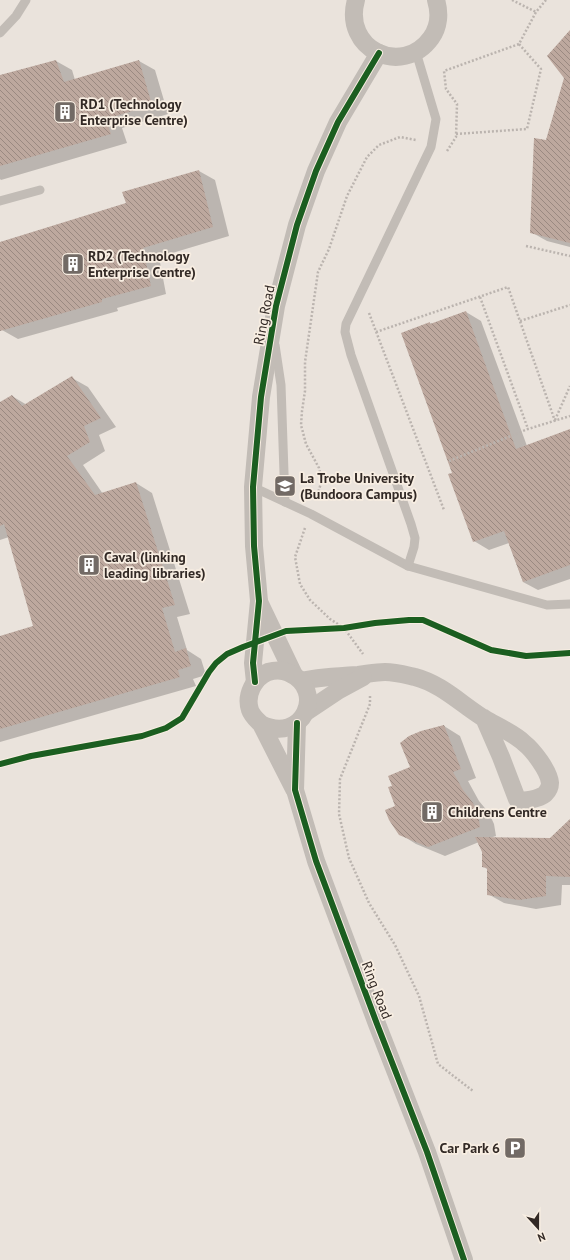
<svg xmlns="http://www.w3.org/2000/svg" width="570" height="1260" viewBox="0 0 570 1260" font-family="'PT Sans',sans-serif">
  <style>
    .shadow { fill: #0003 }
    .building { fill: url(#building-back-hatch) }
    .lines { fill: none; stroke-linecap: round; stroke-linejoin: round }
    .path { stroke: #bbb4af; stroke-width: 2.5; stroke-dasharray: 2 2; stroke-linecap: butt }
    .service { stroke: #c2bcb6; stroke-width: 9 }
    .minor { stroke: #c2bcb6; stroke-width: 18 }
    .cycleway-casing { stroke: #f8eee2; stroke-width: 8 }
    .cycleway { stroke: #1b5e20; stroke-width: 6 }
    .labels { text-anchor: middle; stroke-width: 3.5; stroke-linejoin: round; paint-order: stroke }
    .poi-label { font-size: 14px; font-weight: bold; fill: #322925; stroke: #f8eee2; text-anchor: start }
    .street-label { font-size: 14px; fill: #322925; stroke: #f8eee2 }
  </style>
  <defs>
    <pattern id="building-back-hatch" width="6" height="6" patternUnits="userSpaceOnUse"><rect width="6" height="6" fill="#bda89e"/><path d="M-1 5l2 2M0 0l6 6M5-1l2 2" fill="none" stroke="#9a8981"/></pattern>
  </defs>
  <rect width="100%" height="100%" fill="#eae3dc"/>
  <!-- shadow -->
  <g class="shadow">
    <path d="M 570,31 L 570,247 L 547,241 L 531,232 L 546,141 L 565,77 Z"/>
    <path d="M 56,61 L 72,70 L 75,80 L 139,61 L 155,70 L 168,114 L 122,128 L 127,143 L 1,180 L 0,179 L 0,76 Z"/>
    <path d="M 199,171 L 215,180 L 229,236 L 159,257 L 166,294 L 117,308 L 118,311 L 18,339 L 2,330 L 0,321 L 0,243 L 128,204 L 124,193 Z"/>
    <path d="M 466,312 L 481,321 L 527,446 L 570,430 L 570,579 L 538,590 L 523,582 L 509,543 L 489,550 L 474,541 L 453,473 L 430,323 L 432,324 Z"/>
    <path d="M 72,378 L 88,387 L 116,427 L 99,435 L 105,451 L 83,465 L 103,494 L 136,483 L 152,493 L 190,614 L 177,617 L 187,650 L 201,659 L 206,675 L 193,679 L 196,686 L 0,742 L 0,637 L 34,627 L 9,537 L 0,540 L 0,403 L 12,396 L 27,405 Z"/>
    <path d="M 444,726 L 460,736 L 476,778 L 468,781 L 479,801 L 489,813 L 494,824 L 496,836 L 490,838 L 551,839 L 570,820 L 570,885 L 562,885 L 561,905 L 536,909 L 504,903 L 488,894 L 488,870 L 483,866 L 483,851 L 479,842 L 445,856 L 416,844 L 400,834 L 397,807 L 411,767 Z"/>
  </g>
  <!-- building -->
  <g class="building">
    <path d="M 570,30 L 570,243 L 530,233 L 534,138 L 546,140 L 564,78 L 547,56 Z"/>
    <path d="M 56,60 L 64,82 L 139,60 L 152,105 L 106,119 L 111,134 L 0,166 L 0,75 Z"/>
    <path d="M 199,170 L 213,227 L 143,248 L 151,286 L 102,299 L 102,302 L 0,331 L 0,242 L 126,203 L 122,192 Z"/>
    <path d="M 466,311 L 516,449 L 570,429 L 570,565 L 523,582 L 504,531 L 473,542 L 448,474 L 452,473 L 401,333 L 430,322 L 430,324 Z"/>
    <path d="M 72,376 L 101,418 L 84,426 L 90,442 L 67,456 L 95,495 L 136,482 L 175,605 L 162,608 L 175,652 L 186,648 L 191,666 L 178,670 L 180,677 L 0,729 L 0,636 L 33,626 L 4,524 L 0,526 L 0,402 L 12,395 L 22,406 Z"/>
    <path d="M 444,725 L 461,769 L 453,772 L 463,790 L 473,803 L 478,814 L 480,827 L 428,847 L 399,835 L 389,820 L 385,810 L 395,806 L 388,787 L 392,786 L 388,776 L 410,767 L 400,743 L 409,736 L 421,731 Z"/>
    <path d="M 570,819 L 570,877 L 546,876 L 546,896 L 519,900 L 487,895 L 487,868 L 482,867 L 482,852 L 475,837 L 550,838 Z"/>
  </g>
  <g class="lines">
    <!-- path -->
    <g class="path">
      <path d="M 512,0 L 536,12"/>
      <path d="M 456,134 L 527,129 L 541,69 L 519,44"/>
      <path d="M 447,151 L 456,137 L 457,104 L 446,89 L 444,71 L 519,44 L 536,12 L 546,0"/>
      <path d="M 526,246 L 570,256"/>
      <path d="M 480,297 L 528,429"/>
      <path d="M 369,313 L 444,510"/>
      <path d="M 520,321 L 570,305"/>
      <path d="M 376,332 L 508,287 L 555,421"/>
      <path d="M 555,420 L 570,386"/>
      <path d="M 449,461 L 528,429 L 570,416"/>
      <path d="M 316,499 L 322,480 L 319,468 L 306,444 L 301,425 L 302,411 L 305,391 L 305,362 L 318,272 L 329,249 L 347,196 L 367,157 L 379,145 L 400,137 L 416,140"/>
      <path d="M 305,528 L 295,557 L 300,584 L 310,600 L 330,619 L 344,628 L 363,654"/>
      <path d="M 370,696 L 370,704 L 340,779 L 339,814 L 349,858 L 369,903 L 395,945 L 419,996 L 438,1064 L 473,1091"/>
    </g>
    <!-- service -->
    <g class="service">
      <path d="M 0,33 L 16,16 L 26,0"/>
      <path d="M 0,201 L 40,190"/>
      <path d="M 275,345 L 281,385 L 285,502"/>
      <path d="M 253,487 L 311,514 L 408,566 L 547,605 L 570,604"/>
      <path d="M 408,566 L 414,547 L 415,538 L 411,524 L 351,355 L 345,332 L 346,324 L 431,147 L 436,119 L 416,52"/>
    </g>
    <!-- minor -->
    <g class="minor">
      <path d="M 356,0 C 342,49 402,78 431,38 C 439,27 440,13 436,0"/>
      <path d="M 259,602 L 294,675"/>
      <path d="M 301,681 C 320,677 339,676 358,675 C 367,674 376,672 385,672 C 395,672 406,675 415,677 C 442,684 462,705 485,719 C 497,726 515,734 524,743 C 533,750 549,771 550,783 C 550,787 548,791 545,794 C 540,798 523,803 517,799 L 501,757 L 484,718"/>
      <path d="M 255,682 L 253,663 L 259,601 L 254,546 L 253,487 L 261,397 L 276,306 L 297,225 L 316,171 L 338,122 L 379,53"/>
      <path d="M 306,712 L 339,690 L 363,677"/>
      <path d="M 297,723 L 295,790 L 316,861 L 377,1024 L 427,1152 L 464,1260"/>
      <path d="M 261,724 C 303,745 327,690 289,673 C 283,670 275,670 268,672 C 254,678 245,695 250,710 C 252,716 257,720 261,724 L 294,789"/>
    </g>
    <!-- cycleway casing -->
    <g class="cycleway-casing">
      <g id="cycleway">
        <path d="M 255,682 L 253,663 L 259,601 L 254,546 L 253,487 L 261,397 L 276,306 L 297,225 L 316,171 L 338,122 L 379,53"/>
        <path d="M 297,723 L 295,790 L 316,861 L 377,1024 L 427,1152 L 464,1260"/>
        <path d="M 0,764 L 31,756 L 142,736 L 166,728 L 182,718 L 209,672 L 216,663 L 227,654 L 243,647 L 286,631 L 344,628 L 375,623 L 409,620 L 423,620 L 491,650 L 526,656 L 570,653"/>
      </g>
    </g>
    <!-- cycleway -->
    <use href="#cycleway" class="cycleway"/>
  </g>
  <!-- icons -->
  <defs>
    <g id="building-square" transform="scale(1.15)"><rect x="-9" y="-9" width="18" height="18" rx="4" fill="#726a65" stroke="#f8eee2"/><path d="M-4-6H4V6H1V3H-1V6H-4ZM-2.5-4.3h1.7v1.8h-1.7ZM.8-4.3h1.7v1.8H.8ZM-2.5-1h1.7V.8h-1.7ZM.8-1h1.7V.8H.8Z" fill="#fff"/></g>
    <g id="university-square" transform="scale(1.15)"><rect x="-9" y="-9" width="18" height="18" rx="4" fill="#726a65" stroke="#f8eee2"/><path d="M0-5L7-2L0 1L-7-2ZM-4 1L0 2.5L4 1V4Q0 6-4 4Z" fill="#fff"/></g>
    <g id="parking-square" transform="scale(1.15)"><rect x="-9" y="-9" width="18" height="18" rx="4" fill="#726a65" stroke="#f8eee2"/><path d="M-3.5-5.5H1a3.5 3.5 0 0 1 0 7H-1V5.5H-3.5ZM-1-3.4V-.6H.8a1.4 1.4 0 0 0 0-2.8Z" fill="#fff"/></g>
  </defs>
  <g fill-rule="evenodd">
    <use href="#building-square" x="65" y="112"/>
    <use href="#building-square" x="73" y="264"/>
    <use href="#university-square" x="285" y="486"/>
    <use href="#building-square" x="89" y="565"/>
    <use href="#building-square" x="432" y="812"/>
    <use href="#parking-square" x="515" y="1148"/>
  </g>
  <g class="labels">
    <!-- poi labels -->
    <g class="poi-label">
      <text x="80" y="109">RD1 (Technology<tspan x="80" dy="16">Enterprise Centre)</tspan></text>
      <text x="88" y="261">RD2 (Technology<tspan x="88" dy="16">Enterprise Centre)</tspan></text>
      <text x="300" y="483">La Trobe University<tspan x="300" dy="16">(Bundoora Campus)</tspan></text>
      <text x="104" y="562">Caval (linking<tspan x="104" dy="16">leading libraries)</tspan></text>
      <text x="448" y="817">Childrens Centre</text>
      <text x="500" y="1153" text-anchor="end">Car Park 6</text>
    </g>
    <!-- street labels -->
    <g class="street-label">
      <text transform="translate(264 315) rotate(-79)" y="5">Ring Road</text>
      <text transform="translate(377 990) rotate(69)" y="5">Ring Road</text>
    </g>
  </g>
  <!-- north arrow -->
  <g transform="translate(538 1228) rotate(159)" stroke="#f8eee2" stroke-width="3" paint-order="stroke">
  <path d="M0-3L7 15L0 10L-7 15Z" fill="#322925"/>
  <text y="-6" font-size="11" font-weight="bold" text-anchor="middle" fill="#322925">N</text>
  </g>
</svg>
